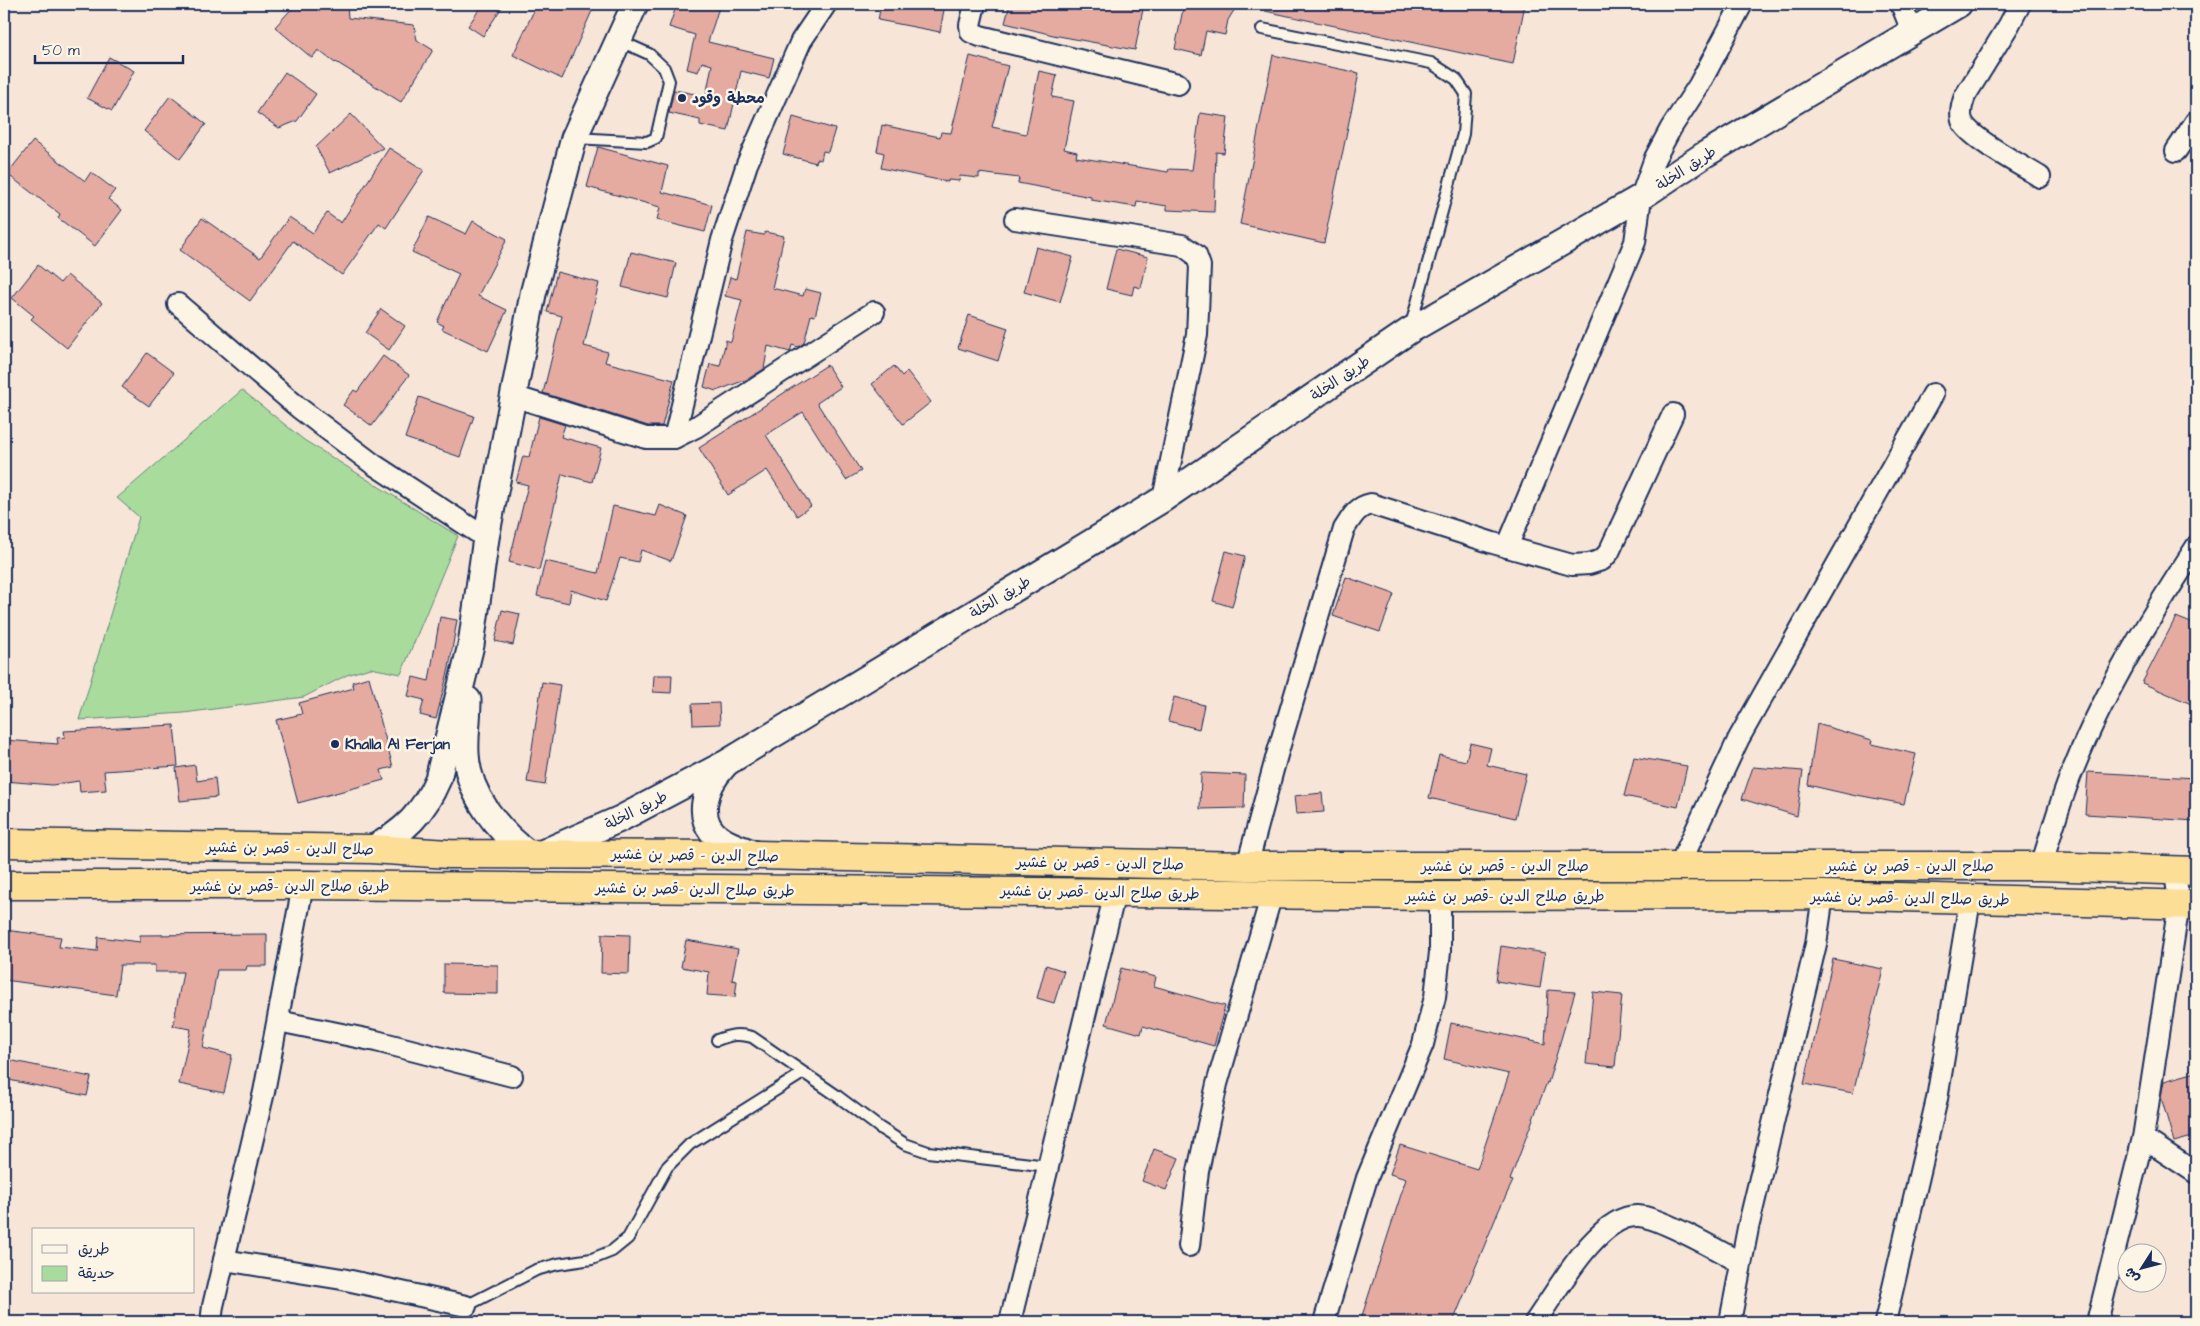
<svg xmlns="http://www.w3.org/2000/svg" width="2200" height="1326" viewBox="0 0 2200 1326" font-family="'Architects Daughter','Playpen Sans Arabic',sans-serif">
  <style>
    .green { fill: #a9db9d; stroke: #62857e }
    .building { fill: #e5aba1; stroke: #1b2f5e }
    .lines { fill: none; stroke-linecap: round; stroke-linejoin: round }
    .service-casing { stroke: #1b2f5e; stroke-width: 14 }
    .minor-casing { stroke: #1b2f5e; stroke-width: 24 }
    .tertiary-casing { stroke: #1b2f5e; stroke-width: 29 }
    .trunk-casing { stroke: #1b2f5e; stroke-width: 31 }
    .service { stroke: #fcf5e5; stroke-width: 10 }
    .minor { stroke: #fcf5e5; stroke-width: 20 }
    .tertiary { stroke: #fcf5e5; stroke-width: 25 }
    .trunk { stroke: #fdde96; stroke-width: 28 }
    .poi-dot { fill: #1b2f5e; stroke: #fcf5e5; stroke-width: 2 }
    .labels { text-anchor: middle; stroke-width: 5; stroke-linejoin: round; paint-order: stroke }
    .poi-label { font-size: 15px; font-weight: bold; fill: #1b2f5e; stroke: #fcf5e5; text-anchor: start }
    .street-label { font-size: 15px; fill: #1b2f5e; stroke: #fcf5e5 }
  </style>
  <rect width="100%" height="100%" fill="#f7e6d7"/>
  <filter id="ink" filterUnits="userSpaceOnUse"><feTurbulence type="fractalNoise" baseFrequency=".02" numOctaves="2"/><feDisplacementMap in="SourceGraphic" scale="10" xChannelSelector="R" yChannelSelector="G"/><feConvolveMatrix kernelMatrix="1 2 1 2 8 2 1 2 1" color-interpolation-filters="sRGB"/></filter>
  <g filter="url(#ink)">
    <!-- green -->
    <path class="green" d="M 242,390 L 304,440 L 458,536 L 401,674 L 370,668 L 347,675 L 304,697 L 184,713 L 79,720 L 139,517 L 117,498 Z"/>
    <!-- building -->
    <g class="building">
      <path d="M 296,4 L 347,4 L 348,18 L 414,25 L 417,40 L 433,50 L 401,102 L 336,62 L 335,63 L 318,50 L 312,58 L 275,27 Z"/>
      <path d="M 483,4 L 504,4 L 483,36 L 468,26 Z"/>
      <path d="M 537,4 L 595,4 L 562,79 L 513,55 Z"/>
      <path d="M 677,4 L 720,4 L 708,42 L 774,58 L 769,78 L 741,71 L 728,131 L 700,125 L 700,120 L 669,113 L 674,90 L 706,96 L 712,65 L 702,62 L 698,72 L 687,69 L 695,35 L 669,27 Z"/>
      <path d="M 881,4 L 945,4 L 940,32 L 878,20 Z"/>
      <path d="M 1010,4 L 1144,4 L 1135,50 L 1053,35 L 1005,23 Z"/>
      <path d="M 1184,4 L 1238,4 L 1228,20 L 1225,35 L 1206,31 L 1201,55 L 1175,49 Z"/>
      <path d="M 1266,4 L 1525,4 L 1513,64 L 1265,11 Z"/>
      <path d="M 1273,55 L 1359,73 L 1324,243 L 1240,224 Z"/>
      <path d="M 970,56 L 1008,66 L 992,127 L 1026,134 L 1039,71 L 1057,75 L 1052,97 L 1074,101 L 1064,149 L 1077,152 L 1076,157 L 1168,172 L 1169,169 L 1192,170 L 1200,113 L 1228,117 L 1224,153 L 1216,152 L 1214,212 L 1167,210 L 1167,206 L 1137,201 L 1136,207 L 1091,200 L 1091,197 L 1018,183 L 1019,178 L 979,173 L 979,178 L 960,176 L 959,181 L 948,180 L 948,182 L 881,168 L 884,153 L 877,151 L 882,125 L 940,137 L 941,132 L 951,133 Z"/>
      <path d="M 109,57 L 134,71 L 112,111 L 87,98 Z"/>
      <path d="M 285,72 L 316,94 L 297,121 L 279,128 L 257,113 Z"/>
      <path d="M 170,96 L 206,124 L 180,159 L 144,131 Z"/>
      <path d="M 351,114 L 383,148 L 330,173 L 316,147 Z"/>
      <path d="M 793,117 L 835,129 L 828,152 L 823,151 L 821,160 L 817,159 L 816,163 L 783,154 Z"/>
      <path d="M 33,141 L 85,181 L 91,172 L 115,190 L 108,199 L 122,210 L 95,246 L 58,218 L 60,214 L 7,174 Z"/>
      <path d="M 598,147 L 668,166 L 662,192 L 712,205 L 705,232 L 657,220 L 660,207 L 587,187 Z"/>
      <path d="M 389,148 L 424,170 L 386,228 L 379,223 L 342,275 L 293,241 L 250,301 L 180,250 L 202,218 L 260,258 L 289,217 L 313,233 L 327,213 L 341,223 Z"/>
      <path d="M 429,217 L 466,234 L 473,221 L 507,239 L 478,296 L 507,310 L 488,351 L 442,329 L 444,326 L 437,322 L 459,274 L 412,252 Z"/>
      <path d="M 747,232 L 764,235 L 765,232 L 784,236 L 772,288 L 803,296 L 805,289 L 821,293 L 815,316 L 811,315 L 804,343 L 798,347 L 792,345 L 790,352 L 768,346 L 764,369 L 748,379 L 716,391 L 704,387 L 710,364 L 720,366 L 726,340 L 731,342 L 742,300 L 725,296 L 730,277 L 736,279 Z"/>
      <path d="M 1036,247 L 1073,257 L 1060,302 L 1024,292 Z"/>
      <path d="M 1116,249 L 1148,257 L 1141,288 L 1134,286 L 1132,295 L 1106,289 Z"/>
      <path d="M 631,252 L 676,263 L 668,298 L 622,287 Z"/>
      <path d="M 38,265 L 60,283 L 67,275 L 102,303 L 67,348 L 31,319 L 34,316 L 12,298 Z"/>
      <path d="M 557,272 L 599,283 L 584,346 L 608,352 L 605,362 L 674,380 L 662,426 L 648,426 L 543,393 L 562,316 L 547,312 Z"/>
      <path d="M 381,309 L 405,326 L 389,350 L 365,333 Z"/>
      <path d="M 969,315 L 1008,328 L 998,361 L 958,348 Z"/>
      <path d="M 147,353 L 174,373 L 149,406 L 122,387 Z"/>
      <path d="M 383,356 L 409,375 L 372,426 L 343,405 L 354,390 L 357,392 Z"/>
      <path d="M 827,365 L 841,387 L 817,403 L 861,471 L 846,480 L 803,412 L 766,435 L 811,506 L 797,516 L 767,470 L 728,495 L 699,448 Z"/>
      <path d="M 894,366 L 902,376 L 907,371 L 931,402 L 903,424 L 872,384 Z"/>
      <path d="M 419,397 L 474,416 L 460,457 L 405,438 Z"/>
      <path d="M 539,417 L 565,425 L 561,437 L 601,448 L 592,482 L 562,474 L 539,570 L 509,562 L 528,485 L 516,482 L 523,456 L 529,457 Z"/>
      <path d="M 660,505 L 687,516 L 671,561 L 641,550 L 638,562 L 620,558 L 606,601 L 571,590 L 569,603 L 537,596 L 545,561 L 598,573 L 613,506 L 656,516 Z"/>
      <path d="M 1226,551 L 1245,556 L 1232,607 L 1213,601 Z"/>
      <path d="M 1346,577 L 1394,594 L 1380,632 L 1333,616 Z"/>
      <path d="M 502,610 L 520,614 L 513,645 L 495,641 Z"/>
      <path d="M 440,617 L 457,620 L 449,668 L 436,719 L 420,715 L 424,700 L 408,696 L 413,677 L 429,681 Z"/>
      <path d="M 2176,617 L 2196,625 L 2196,706 L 2142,683 Z"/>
      <path d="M 654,675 L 672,675 L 671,693 L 653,692 Z"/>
      <path d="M 369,677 L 393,767 L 381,770 L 384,780 L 298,803 L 276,720 L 302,714 L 299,703 L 354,688 L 352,682 Z"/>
      <path d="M 542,682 L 560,685 L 545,785 L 527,782 Z"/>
      <path d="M 1174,697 L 1204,705 L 1199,729 L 1168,721 Z"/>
      <path d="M 719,703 L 720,724 L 693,725 L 692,704 Z"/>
      <path d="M 1817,724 L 1872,740 L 1871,744 L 1916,754 L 1904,804 L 1857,795 L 1856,796 L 1808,785 Z"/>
      <path d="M 174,725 L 178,766 L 104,771 L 106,790 L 80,792 L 79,781 L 52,785 L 4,781 L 4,740 L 58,744 L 57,738 L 65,737 L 64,731 Z"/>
      <path d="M 1470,743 L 1491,748 L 1487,765 L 1526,774 L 1515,818 L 1429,798 L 1439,755 L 1466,761 Z"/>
      <path d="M 1634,757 L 1687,766 L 1678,807 L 1624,796 Z"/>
      <path d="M 195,765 L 197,781 L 215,778 L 217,797 L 180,801 L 176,768 Z"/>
      <path d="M 1753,767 L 1803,771 L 1797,816 L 1742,799 Z"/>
      <path d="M 2088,772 L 2196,778 L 2196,821 L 2085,814 Z"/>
      <path d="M 1201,773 L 1245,775 L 1244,808 L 1200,809 Z"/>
      <path d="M 1322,793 L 1324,812 L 1296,814 L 1294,796 Z"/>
      <path d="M 4,930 L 61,937 L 59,947 L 97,951 L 98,937 L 140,942 L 140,935 L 267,934 L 267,966 L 247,966 L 246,970 L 217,970 L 203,1048 L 232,1055 L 224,1093 L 179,1084 L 191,1029 L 173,1026 L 183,972 L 155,972 L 155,965 L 120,965 L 116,995 L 4,980 Z"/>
      <path d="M 602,934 L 630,935 L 629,974 L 601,973 Z"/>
      <path d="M 686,940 L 738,949 L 732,980 L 737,981 L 735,997 L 707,995 L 709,972 L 681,967 Z"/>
      <path d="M 1501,946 L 1545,953 L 1540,988 L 1496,981 Z"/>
      <path d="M 1833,959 L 1883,969 L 1853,1093 L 1804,1084 Z"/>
      <path d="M 444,964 L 498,965 L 498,994 L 444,993 Z"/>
      <path d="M 1046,965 L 1064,971 L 1054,1003 L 1037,998 Z"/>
      <path d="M 1121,968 L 1156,977 L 1154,986 L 1225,1006 L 1214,1046 L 1143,1026 L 1141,1034 L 1106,1024 Z"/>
      <path d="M 1548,990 L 1575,992 L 1548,1083 L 1547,1082 L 1510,1180 L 1513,1181 L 1499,1210 L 1453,1322 L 1360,1322 L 1406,1179 L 1390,1174 L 1400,1145 L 1477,1169 L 1509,1074 L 1444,1059 L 1451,1023 L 1545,1044 Z"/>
      <path d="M 1593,992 L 1622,995 L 1615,1067 L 1586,1064 Z"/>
      <path d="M 4,1059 L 91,1077 L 87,1096 L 4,1079 Z"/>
      <path d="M 2196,1072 L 2196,1136 L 2174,1142 L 2161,1097 L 2164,1081 Z"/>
      <path d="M 1154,1149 L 1179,1158 L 1166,1190 L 1142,1181 Z"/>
    </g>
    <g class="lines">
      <!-- service casing -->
      <g class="service-casing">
        <g id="service">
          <path d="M 1262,29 L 1431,63 L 1456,79 L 1466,94 L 1463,134 L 1411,325"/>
          <path d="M 575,138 L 647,142 L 656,138 L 669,81 L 664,68 L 649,54 L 618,40"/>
          <path d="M 717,1040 C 730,1035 738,1033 752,1037 L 836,1095 L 880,1128 L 905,1144 L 928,1152 L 1048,1166"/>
          <path d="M 466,1306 L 536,1270 L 558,1264 L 592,1259 L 612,1251 L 628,1238 L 667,1167 L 690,1144 L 803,1073"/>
        </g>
      </g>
      <!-- minor casing -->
      <g class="minor-casing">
        <g id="minor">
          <path d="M 975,4 L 970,25 L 971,32 L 980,36 L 1178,84"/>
          <path d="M 1901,4 L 1912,31"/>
          <path d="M 2020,4 L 2009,25 L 1965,96 C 1962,104 1959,115 1963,123 C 1973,140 2021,165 2040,177"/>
          <path d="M 2176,151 L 2196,121"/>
          <path d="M 1015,219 L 1182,245 L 1196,255 L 1200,266 L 1197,335 L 1163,499"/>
          <path d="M 178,304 L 299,408 L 373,464 L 486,538"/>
          <path d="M 513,396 L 646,438 L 674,438 L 696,427 L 874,312"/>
          <path d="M 674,438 L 722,240 L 747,164 L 801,41 L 826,4"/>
          <path d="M 1507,547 L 1635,242 L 1641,197 L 1655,158 L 1671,128 L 1699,85 L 1742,4"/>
          <path d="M 1247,866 L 1277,755 L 1344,529 C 1352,517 1356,507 1371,504 L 1493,543 L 1572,565 L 1589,564 L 1602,560 L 1609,552 L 1673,414"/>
          <path d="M 1679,866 L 1739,738 L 1933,394"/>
          <path d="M 2041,866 C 2052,832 2061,797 2075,765 C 2106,688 2151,616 2196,547"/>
          <path d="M 278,1021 L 376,1041 L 512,1076"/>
          <path d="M 2143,1138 L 2196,1173"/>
          <path d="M 1189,1246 L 1198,1171 L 1217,1084 L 1272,894"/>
          <path d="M 224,1260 L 342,1279 L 466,1306"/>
          <path d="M 211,1322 L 213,1306 L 264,1092 L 303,885"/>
          <path d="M 1010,1322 L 1115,893"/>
          <path d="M 1324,1322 L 1367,1178 L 1423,1044 L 1435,997 L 1440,952 L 1440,896"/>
          <path d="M 1535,1322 C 1556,1293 1598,1214 1638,1216 C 1660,1217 1719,1251 1741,1263"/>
          <path d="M 1730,1322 L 1748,1228 L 1816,944 L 1823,895"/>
          <path d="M 1885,1322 L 1937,1099 L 1970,900"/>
          <path d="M 2097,1322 L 2143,1138 L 2179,904 L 2175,871"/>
        </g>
      </g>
      <!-- tertiary casing -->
      <g class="tertiary-casing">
        <g id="tertiary">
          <path d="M 468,700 C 468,718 465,736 466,754 C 468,795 498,831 530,855"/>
          <path d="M 724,766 C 706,785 693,819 719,838 C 730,846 743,849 755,854"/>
          <path d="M 371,849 C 404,833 424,812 438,779 L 471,645 L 486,538 L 533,294 L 574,138 L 635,4"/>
          <path d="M 542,853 L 620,819 L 728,762 L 1163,499 L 1409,331 L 1641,197 L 1704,155 L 1959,4"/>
        </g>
      </g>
      <!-- trunk casing -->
      <g class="trunk-casing">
        <g id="trunk">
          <path d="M 4,843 L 371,849 L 449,854 L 758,855 L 1247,866 L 2041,866 L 2196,871"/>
          <path d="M 4,885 L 303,885 L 1440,896 L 1823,895 L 2196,905"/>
        </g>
      </g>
      <!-- service -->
      <use href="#service" class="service"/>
      <!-- minor -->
      <use href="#minor" class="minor"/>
      <!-- tertiary -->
      <use href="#tertiary" class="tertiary"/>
      <!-- trunk -->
      <use href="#trunk" class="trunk"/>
    </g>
  </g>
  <!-- markers -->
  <g class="poi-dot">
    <circle cx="682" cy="98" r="5"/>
    <circle cx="335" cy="744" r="5"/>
  </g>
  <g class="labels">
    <!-- poi labels -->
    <g class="poi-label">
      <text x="692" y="103">محطة وقود</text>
      <text x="345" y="749">Khalla Al Ferjan</text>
    </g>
    <!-- street labels -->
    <g class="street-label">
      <text transform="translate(1686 168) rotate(-33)" y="5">طريق الخلة</text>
      <text transform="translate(1340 378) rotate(-34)" y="5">طريق الخلة</text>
      <text transform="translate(1000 597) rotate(-31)" y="5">طريق الخلة</text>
      <text transform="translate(636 810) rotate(-27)" y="5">طريق الخلة</text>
      <text transform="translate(290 848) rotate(1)" y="5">صلاح الدين - قصر بن غشير</text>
      <text transform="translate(695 855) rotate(1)" y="5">صلاح الدين - قصر بن غشير</text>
      <text transform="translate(1100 863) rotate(1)" y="5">صلاح الدين - قصر بن غشير</text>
      <text x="1505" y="871">صلاح الدين - قصر بن غشير</text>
      <text x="1910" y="871">صلاح الدين - قصر بن غشير</text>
      <text x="290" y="891">طريق صلاح الدين -قصر بن غشير</text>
      <text transform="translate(695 889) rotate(1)" y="5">طريق صلاح الدين -قصر بن غشير</text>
      <text transform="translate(1100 892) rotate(1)" y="5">طريق صلاح الدين -قصر بن غشير</text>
      <text x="1505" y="901">طريق صلاح الدين -قصر بن غشير</text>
      <text transform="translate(1910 898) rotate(1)" y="5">طريق صلاح الدين -قصر بن غشير</text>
    </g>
  </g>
  <!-- margin -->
  <rect width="2200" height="1326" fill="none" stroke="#fcf5e5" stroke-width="20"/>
  <rect x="10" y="10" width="2180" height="1306" fill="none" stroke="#1b2f5e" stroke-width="2" filter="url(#ink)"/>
  <!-- legend -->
  <rect x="32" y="1228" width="162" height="65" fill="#fcf5e5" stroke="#a2a6af"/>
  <rect x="42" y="1245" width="25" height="8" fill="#fcf5e5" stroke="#a2a6af"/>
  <text x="78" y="1254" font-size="15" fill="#1b2f5e">طريق</text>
  <rect x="42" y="1266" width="25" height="15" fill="#a9db9d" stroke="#a2a6af"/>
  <text x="78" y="1278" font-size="15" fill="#1b2f5e">حديقة</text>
  <!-- north arrow -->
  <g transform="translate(2142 1268) rotate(234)"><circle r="24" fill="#fcf5e5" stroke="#a2a6af"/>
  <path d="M0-4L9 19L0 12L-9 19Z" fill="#1b2f5e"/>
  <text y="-8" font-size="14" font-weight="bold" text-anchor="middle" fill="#1b2f5e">ش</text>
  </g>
  <!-- scale -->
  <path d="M35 55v8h148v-8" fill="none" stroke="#1b2f5e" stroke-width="2.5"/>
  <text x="42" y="55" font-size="15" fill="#1b2f5e" stroke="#fcf5e5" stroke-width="4" paint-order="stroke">50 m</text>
</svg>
